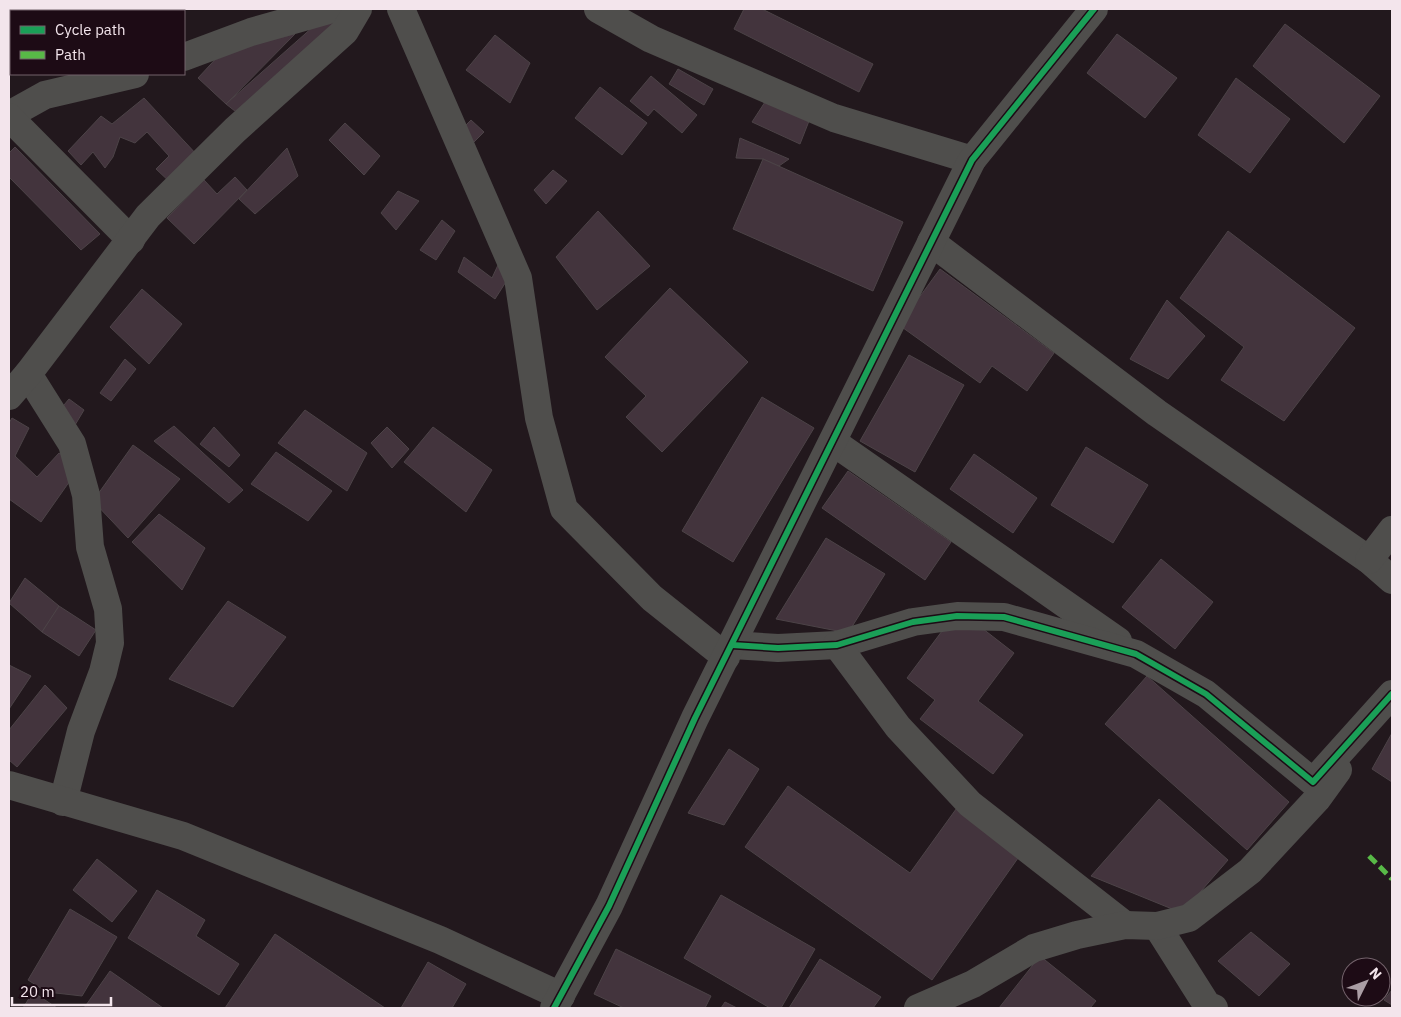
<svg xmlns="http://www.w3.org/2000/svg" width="1401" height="1017" viewBox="0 0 1401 1017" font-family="'IBM Plex Sans',sans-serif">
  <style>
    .building { fill: #43343d; stroke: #4c4347 }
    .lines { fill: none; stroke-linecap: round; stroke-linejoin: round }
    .minor { stroke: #4f4e4c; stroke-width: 28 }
    .quiet { stroke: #58b947; stroke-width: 5; stroke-dasharray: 10 5; stroke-linecap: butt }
    .cycleway-casing { stroke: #1d0b15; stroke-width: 9 }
    .cycleway { stroke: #1a9f57; stroke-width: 6 }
  </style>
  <rect width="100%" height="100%" fill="#22181d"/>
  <!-- building -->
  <g class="building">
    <path d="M 744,9 L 762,9 L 873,64 L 859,92 L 734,29 Z"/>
    <path d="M 331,20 L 338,26 L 240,115 L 226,104 L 314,26 Z"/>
    <path d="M 1285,24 L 1380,96 L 1344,143 L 1253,66 Z"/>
    <path d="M 295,34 L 226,104 L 198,78 L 223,51 Z"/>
    <path d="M 1117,34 L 1177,78 L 1145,118 L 1087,73 Z"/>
    <path d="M 495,35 L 530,63 L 510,103 L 466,70 Z"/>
    <path d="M 678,69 L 713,89 L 704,105 L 669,84 Z"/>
    <path d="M 651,76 L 697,115 L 682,133 L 654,109 L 648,116 L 630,101 Z"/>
    <path d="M 1236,78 L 1290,119 L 1250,173 L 1198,135 Z"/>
    <path d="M 600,87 L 647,123 L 622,155 L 575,118 Z"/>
    <path d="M 144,98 L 198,156 L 172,184 L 156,169 L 169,156 L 147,132 L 135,143 L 120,137 L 113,157 L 105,168 L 93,152 L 81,165 L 68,151 L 101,116 L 112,124 Z"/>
    <path d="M 765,102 L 809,121 L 800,144 L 752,122 Z"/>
    <path d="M 471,120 L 484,132 L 469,147 L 461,130 Z"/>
    <path d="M 345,123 L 380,156 L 364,175 L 329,140 Z"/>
    <path d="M 740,138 L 789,159 L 779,166 L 763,159 L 736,158 Z"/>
    <path d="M 15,147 L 100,234 L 81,250 L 9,177 L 9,153 Z"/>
    <path d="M 287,148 L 298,176 L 255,214 L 239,199 Z"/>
    <path d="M 763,159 L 903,222 L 873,291 L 733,229 Z"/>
    <path d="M 553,170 L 567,181 L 546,204 L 534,190 Z"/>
    <path d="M 235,177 L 247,190 L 194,244 L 167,218 L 204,180 L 217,194 Z"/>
    <path d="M 398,191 L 419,201 L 396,230 L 381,213 Z"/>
    <path d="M 598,211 L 650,266 L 597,310 L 556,257 Z"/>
    <path d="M 442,220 L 455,231 L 436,260 L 420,250 Z"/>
    <path d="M 1228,231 L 1355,328 L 1284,421 L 1221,380 L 1244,347 L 1180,298 Z"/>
    <path d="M 464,257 L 492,278 L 498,265 L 509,277 L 495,299 L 458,272 Z"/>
    <path d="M 940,269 L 1054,353 L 1027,391 L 992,366 L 980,383 L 899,325 Z"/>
    <path d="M 670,288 L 748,362 L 662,452 L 626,417 L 646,396 L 605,357 Z"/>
    <path d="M 142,289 L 182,324 L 149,364 L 110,327 Z"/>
    <path d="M 1167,300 L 1205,336 L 1168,379 L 1130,359 Z"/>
    <path d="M 909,355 L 964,385 L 915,472 L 860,441 Z"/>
    <path d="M 125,359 L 136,369 L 111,401 L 100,393 Z"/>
    <path d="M 762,397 L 814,428 L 733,562 L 682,531 Z"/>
    <path d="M 69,399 L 84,410 L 72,430 L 59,411 Z"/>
    <path d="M 305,410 L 367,453 L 347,491 L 278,443 Z"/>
    <path d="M 12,418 L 29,428 L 15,456 L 37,477 L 59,453 L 79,468 L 41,522 L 9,499 L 9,423 Z"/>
    <path d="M 174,426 L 243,490 L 229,503 L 154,441 Z"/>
    <path d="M 214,427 L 240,455 L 229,467 L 200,444 Z"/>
    <path d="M 387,427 L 409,449 L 392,468 L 371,443 Z"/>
    <path d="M 433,427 L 492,470 L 466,512 L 404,462 Z"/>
    <path d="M 133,445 L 180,479 L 128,538 L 93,501 Z"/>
    <path d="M 1086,447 L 1148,485 L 1113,543 L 1051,505 Z"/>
    <path d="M 276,452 L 332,491 L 308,521 L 251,484 Z"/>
    <path d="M 974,454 L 1037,498 L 1013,533 L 950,489 Z"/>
    <path d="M 848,471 L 951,542 L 925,580 L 822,508 Z"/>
    <path d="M 159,514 L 205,548 L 182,590 L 132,542 Z"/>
    <path d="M 826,538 L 885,574 L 848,633 L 776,619 Z"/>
    <path d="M 1161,559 L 1213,602 L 1175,649 L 1122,607 Z"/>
    <path d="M 25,578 L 59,606 L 42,632 L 9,603 Z"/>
    <path d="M 228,601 L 286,637 L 233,707 L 169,679 Z"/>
    <path d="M 59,606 L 96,630 L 79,656 L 42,632 Z"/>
    <path d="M 978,625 L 1014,653 L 978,701 L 1023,735 L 993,774 L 920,719 L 935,700 L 907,678 L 945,627 Z"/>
    <path d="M 9,665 L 31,676 L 9,709 Z"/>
    <path d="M 1147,676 L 1289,802 L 1247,850 L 1105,724 Z"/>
    <path d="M 45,685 L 67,708 L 17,767 L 9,760 L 9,730 Z"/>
    <path d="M 1392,733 L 1392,782 L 1372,769 Z"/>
    <path d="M 729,749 L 759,769 L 724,825 L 688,813 Z"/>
    <path d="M 788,786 L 910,873 L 959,805 L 1023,851 L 932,980 L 745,847 Z"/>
    <path d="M 1159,799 L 1228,860 L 1182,913 L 1091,876 Z"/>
    <path d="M 97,859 L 137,891 L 112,922 L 73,890 Z"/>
    <path d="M 157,890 L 205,920 L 196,936 L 239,964 L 219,995 L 128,938 Z"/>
    <path d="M 721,895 L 815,949 L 781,1008 L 770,1008 L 684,958 Z"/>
    <path d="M 70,909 L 117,937 L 82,996 L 47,992 L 28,980 Z"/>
    <path d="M 1251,932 L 1290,964 L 1259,996 L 1218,961 Z"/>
    <path d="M 275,934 L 385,1008 L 225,1008 Z"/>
    <path d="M 616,949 L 711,996 L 705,1008 L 624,1008 L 594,994 Z"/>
    <path d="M 1040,956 L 1096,1001 L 1090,1008 L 999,1008 Z"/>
    <path d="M 820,959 L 881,997 L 873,1008 L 789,1008 Z"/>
    <path d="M 428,962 L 466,984 L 452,1008 L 401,1008 Z"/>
    <path d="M 110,971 L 163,1008 L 84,1008 Z"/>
    <path d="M 1392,990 L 1392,1005 L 1384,1000 Z"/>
    <path d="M 33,992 L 57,1008 L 23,1008 Z"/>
    <path d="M 725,1002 L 737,1008 L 721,1008 Z"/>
  </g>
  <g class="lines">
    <!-- minor -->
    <g class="minor">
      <path d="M 401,9 L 518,278 L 539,418 L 564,509 L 652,598 L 726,657"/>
      <path d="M 598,9 L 651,39 L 834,118 L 972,160"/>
      <path d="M 184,57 L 251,32 L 332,9"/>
      <path d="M 9,115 L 45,95 L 135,74"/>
      <path d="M 9,117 L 131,240"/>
      <path d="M 931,242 L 1157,413 L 1369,560 L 1392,580"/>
      <path d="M 28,374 L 72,444 L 86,495 L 90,547 L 108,609 L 110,643 L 103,672 L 81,731 L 63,802"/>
      <path d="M 9,396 L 28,374 L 148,216 L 235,130 L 345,31 L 358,9"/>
      <path d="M 833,442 L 1118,641"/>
      <path d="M 1369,560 L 1392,530"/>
      <path d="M 732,645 L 778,648 L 837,645 L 913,622 L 957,616 L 1004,617 L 1136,654 L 1206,694 L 1313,782 L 1392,694"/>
      <path d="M 837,645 L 898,727 L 970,804 L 1125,925"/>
      <path d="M 9,785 L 183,836 L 440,940 L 561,996"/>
      <path d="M 1157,926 L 1207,1005 L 1214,1008"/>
      <path d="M 554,1008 L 609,906 L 695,718 L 972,160 L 1094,9"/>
      <path d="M 918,1008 L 973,984 L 1034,948 L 1077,935 L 1125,925 L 1157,926 L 1189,918 L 1250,871 L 1317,799 L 1338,770"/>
    </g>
    <!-- quiet -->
    <path class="quiet" d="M 1369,856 L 1392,879"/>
    <!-- cycleway casing -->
    <g class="cycleway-casing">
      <g id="cycleway">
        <path d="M 732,645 L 778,648 L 837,645 L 913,622 L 957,616 L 1004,617 L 1136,654 L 1206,694 L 1313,782 L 1392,694"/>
        <path d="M 554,1008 L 609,906 L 695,718 L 972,160 L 1094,9"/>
      </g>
    </g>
    <!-- cycleway -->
    <use href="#cycleway" class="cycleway"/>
  </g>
  <!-- border -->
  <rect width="1401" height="1017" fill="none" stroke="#f3e5ec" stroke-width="20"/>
  <!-- legend -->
  <rect x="10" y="10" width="175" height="65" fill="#1d0b15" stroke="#73626b"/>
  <rect x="20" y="26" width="25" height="8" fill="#1a9f57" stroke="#73626b"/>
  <text x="55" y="35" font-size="15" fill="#f3e5ec">Cycle path</text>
  <rect x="20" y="51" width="25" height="8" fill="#58b947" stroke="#73626b"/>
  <text x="55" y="60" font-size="15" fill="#f3e5ec">Path</text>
  <!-- north arrow -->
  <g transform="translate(1366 982) rotate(48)"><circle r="24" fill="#1d0b15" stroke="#73626b"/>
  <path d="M0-4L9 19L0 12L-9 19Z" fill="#aa9da4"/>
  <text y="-8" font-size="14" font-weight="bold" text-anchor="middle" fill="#f3e5ec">N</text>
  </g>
  <!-- scale -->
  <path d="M12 997v8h99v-8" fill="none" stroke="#f3e5ec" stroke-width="2.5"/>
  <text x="20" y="997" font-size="15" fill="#f3e5ec" stroke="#1d0b15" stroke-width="4" paint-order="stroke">20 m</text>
</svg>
